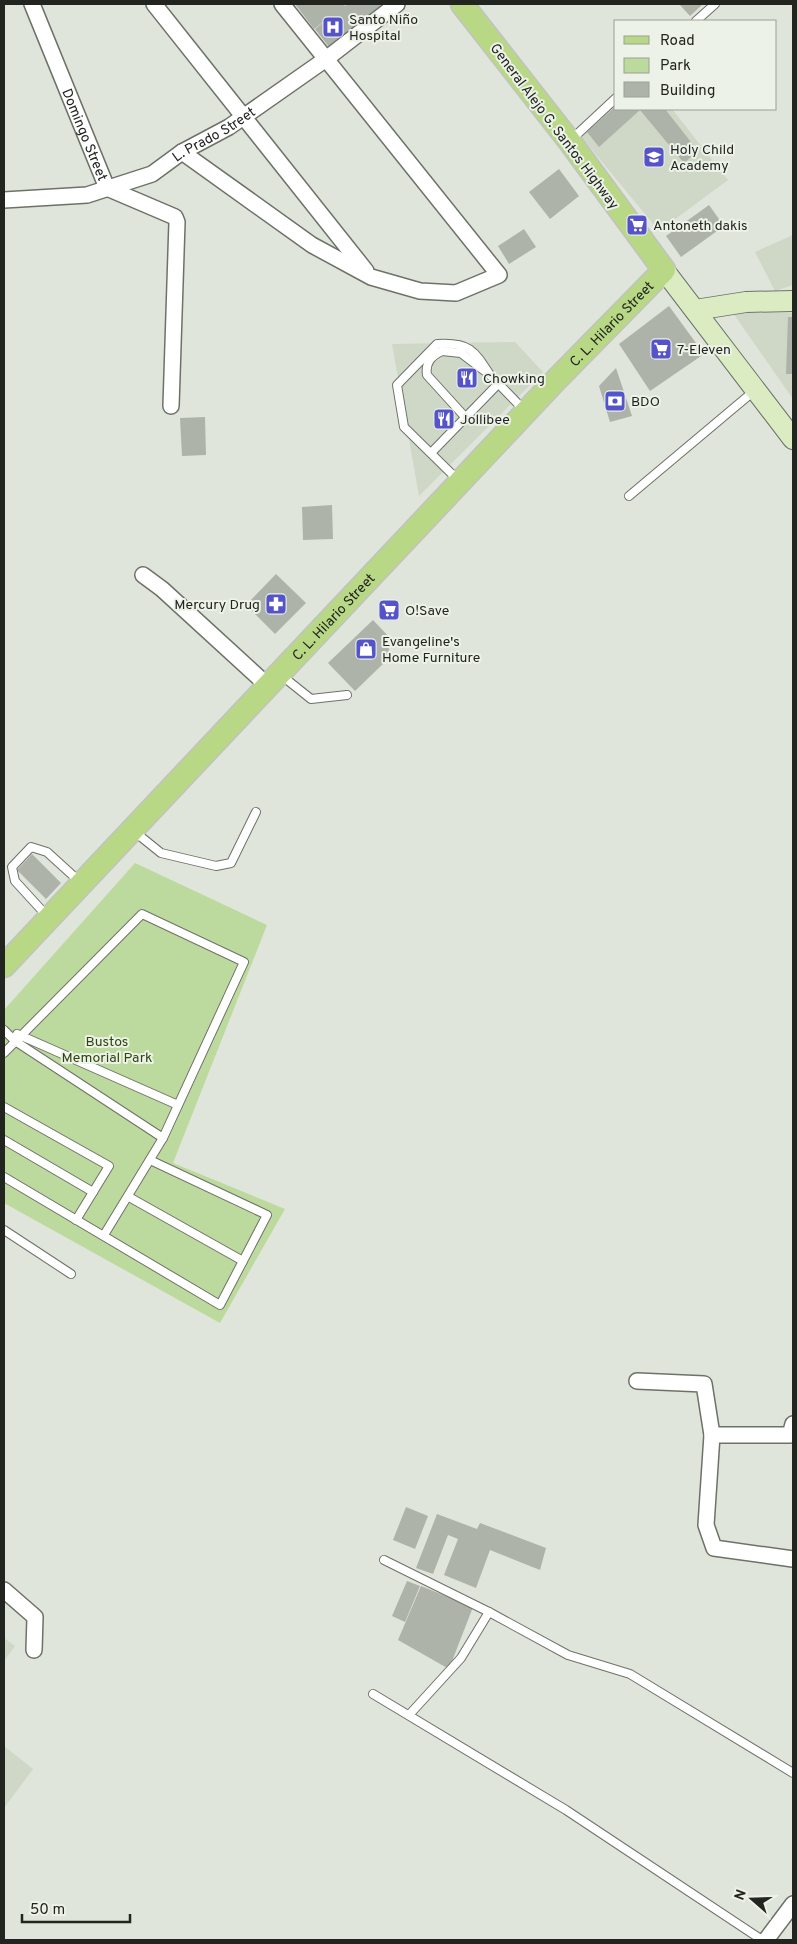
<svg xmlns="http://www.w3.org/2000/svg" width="797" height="1944" viewBox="0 0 797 1944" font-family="Overpass,sans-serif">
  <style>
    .built { fill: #cfd8c7 }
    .green { fill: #bdda9e }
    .building { fill: #aeb3a9 }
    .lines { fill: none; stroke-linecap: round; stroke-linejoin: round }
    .service-casing { stroke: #6d7268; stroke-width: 10 }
    .minor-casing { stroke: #6d7268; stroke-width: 18 }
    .secondary-casing { stroke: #6d7268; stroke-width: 22 }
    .primary-casing { stroke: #c1c2c1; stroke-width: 25 }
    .service { stroke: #fff; stroke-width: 8 }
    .minor { stroke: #fff; stroke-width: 15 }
    .secondary { stroke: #dbecc2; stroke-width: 20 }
    .primary { stroke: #b8d885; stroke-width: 22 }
    .labels { text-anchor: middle; stroke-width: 4; stroke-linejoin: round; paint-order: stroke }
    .poi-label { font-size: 14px; fill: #222420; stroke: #ecf2e7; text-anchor: start }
    .street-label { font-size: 14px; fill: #222420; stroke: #ecf2e7 }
    .park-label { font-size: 14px; fill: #2f450c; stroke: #ecf2e7 }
  </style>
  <rect width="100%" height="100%" fill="#dfe5da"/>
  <!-- built -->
  <g class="built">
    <path d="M 616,101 L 616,109 L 672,109 L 728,180 L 659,231 L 579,134 Z"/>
    <path d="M 793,235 L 793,285 L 775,291 L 755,252 Z"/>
    <path d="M 733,313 L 793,313 L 793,399 Z"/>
    <path d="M 515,342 L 543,372 L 419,496 L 392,344 Z"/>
    <path d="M 4,1638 L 15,1646 L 4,1661 Z"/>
    <path d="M 4,1746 L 33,1769 L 4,1808 Z"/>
  </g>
  <!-- green -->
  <path class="green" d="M 135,863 L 267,925 L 173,1163 L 285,1209 L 220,1323 L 4,1203 L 4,1010 Z"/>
  <!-- building -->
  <g class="building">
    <path d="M 295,4 L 343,4 L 345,6 L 348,4 L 379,4 L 380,6 L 329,47 L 315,29 L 328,18 L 314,29 Z"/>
    <path d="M 679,4 L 703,4 L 690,16 Z"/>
    <path d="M 616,106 L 616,109 L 665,109 L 698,151 L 684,163 L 640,110 L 599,147 L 587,132 Z"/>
    <path d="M 559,169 L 579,196 L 550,219 L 529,192 Z"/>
    <path d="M 709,205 L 724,226 L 681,257 L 666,236 Z"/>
    <path d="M 524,229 L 536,247 L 509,264 L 498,246 Z"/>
    <path d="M 669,306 L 704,354 L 650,391 L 619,344 Z"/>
    <path d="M 788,317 L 793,317 L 793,374 L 786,374 Z"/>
    <path d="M 616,368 L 632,416 L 610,422 L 599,386 Z"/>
    <path d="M 205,417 L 206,455 L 182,456 L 180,418 Z"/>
    <path d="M 332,505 L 333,539 L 303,540 L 302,507 Z"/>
    <path d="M 276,574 L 306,603 L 275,634 L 246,605 Z"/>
    <path d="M 373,620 L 390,638 L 388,659 L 355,691 L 328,663 Z"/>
    <path d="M 32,854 L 61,883 L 46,899 L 17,870 Z"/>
    <path d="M 406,1507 L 428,1516 L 415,1549 L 393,1540 Z"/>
    <path d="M 437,1514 L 477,1529 L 480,1523 L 546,1548 L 540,1570 L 490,1550 L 476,1588 L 444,1575 L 458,1539 L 448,1535 L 433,1574 L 416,1568 Z"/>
    <path d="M 407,1581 L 420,1586 L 405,1622 L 392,1616 Z"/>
    <path d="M 421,1586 L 473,1607 L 449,1669 L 398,1640 Z"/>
  </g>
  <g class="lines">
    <!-- service casing -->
    <g class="service-casing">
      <g id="service">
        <path d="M 696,21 L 715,4"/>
        <path d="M 572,139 L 616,98"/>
        <path d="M 466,418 L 427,375 C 425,363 431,356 442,351 L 461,353 L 490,375 L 525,411"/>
        <path d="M 431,453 L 498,384"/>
        <path d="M 458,480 L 404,427 L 397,385 L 437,344 C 469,342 474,350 490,375"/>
        <path d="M 629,496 L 754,391"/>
        <path d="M 281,675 L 311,699 L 347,695"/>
        <path d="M 135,832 L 161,853 L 216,866 L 231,863 L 256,812"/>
        <path d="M 47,916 L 15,881 L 12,867 L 31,847 L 47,852 L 80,882"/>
        <path d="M 4,1030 L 15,1041 L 163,1138"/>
        <path d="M 17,1034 L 178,1105"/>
        <path d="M 4,1053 L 142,914 L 244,962 L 163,1138 L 104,1235"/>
        <path d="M 4,1107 L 109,1166 L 76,1220"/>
        <path d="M 4,1140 L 93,1192"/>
        <path d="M 4,1177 L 220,1305 L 267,1215 L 150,1160"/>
        <path d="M 129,1197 L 243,1261"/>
        <path d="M 4,1230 L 71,1274"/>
        <path d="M 384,1560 L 489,1612 L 568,1655 L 630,1674 L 793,1773"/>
        <path d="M 373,1694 L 566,1810 L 762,1940"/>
        <path d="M 409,1715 L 461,1658 L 489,1612"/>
      </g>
    </g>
    <!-- minor casing -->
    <g class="minor-casing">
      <g id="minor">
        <path id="s1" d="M 32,4 L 107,188 L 175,217 L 177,222 L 171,406"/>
        <path d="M 154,4 L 366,271"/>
        <path d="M 182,152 L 312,245 L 371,277 L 420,291 L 456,293 L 499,275 L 282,4"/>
        <path id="s2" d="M 4,200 L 87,195 L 152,174 L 182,152 L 229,127 L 326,59 L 397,4"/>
        <path d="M 143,575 L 162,589 L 268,686"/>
        <path d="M 637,1381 L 704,1384 L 712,1435"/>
        <path d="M 793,1424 L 790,1435 L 712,1435 L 706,1525 L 714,1548 L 793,1559"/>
        <path d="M 4,1590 L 35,1617 L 34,1650"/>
        <path d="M 766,1940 L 793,1904"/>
      </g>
    </g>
    <!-- secondary casing -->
    <g class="secondary-casing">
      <g id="secondary">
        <path d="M 664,270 L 793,439"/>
        <path d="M 695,310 L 746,302 L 793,301"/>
      </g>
    </g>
    <!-- primary casing -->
    <g class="primary-casing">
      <g id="primary">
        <path id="s3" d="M 4,966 L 556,380 L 664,270 L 570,142 L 462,4"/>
      </g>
    </g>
    <!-- service -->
    <use href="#service" class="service"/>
    <!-- minor -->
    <use href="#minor" class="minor"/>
    <!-- secondary -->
    <use href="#secondary" class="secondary"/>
    <!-- primary -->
    <use href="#primary" class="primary"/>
  </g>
  <!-- icons -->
  <defs>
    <g id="hospital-square" transform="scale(1.125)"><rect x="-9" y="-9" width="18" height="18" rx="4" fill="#5553ca" stroke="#ecf2e7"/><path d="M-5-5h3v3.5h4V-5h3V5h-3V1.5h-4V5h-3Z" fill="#fff"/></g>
    <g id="school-square" transform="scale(1.125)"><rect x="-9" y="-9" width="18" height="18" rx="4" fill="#5553ca" stroke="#ecf2e7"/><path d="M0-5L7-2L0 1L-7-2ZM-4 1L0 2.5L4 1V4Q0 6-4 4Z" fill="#fff"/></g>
    <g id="supermarket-square" transform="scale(1.125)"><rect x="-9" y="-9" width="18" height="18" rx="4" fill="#5553ca" stroke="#ecf2e7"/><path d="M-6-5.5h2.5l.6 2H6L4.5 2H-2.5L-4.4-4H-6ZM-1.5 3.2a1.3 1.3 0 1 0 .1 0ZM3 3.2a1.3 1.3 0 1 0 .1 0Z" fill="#fff"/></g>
    <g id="restaurant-square" transform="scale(1.125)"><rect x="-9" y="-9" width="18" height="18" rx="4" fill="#5553ca" stroke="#ecf2e7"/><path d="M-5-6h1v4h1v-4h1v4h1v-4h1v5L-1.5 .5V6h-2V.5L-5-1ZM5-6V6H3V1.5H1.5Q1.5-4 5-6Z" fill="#fff"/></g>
    <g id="bank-square" transform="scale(1.125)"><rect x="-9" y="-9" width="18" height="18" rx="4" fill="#5553ca" stroke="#ecf2e7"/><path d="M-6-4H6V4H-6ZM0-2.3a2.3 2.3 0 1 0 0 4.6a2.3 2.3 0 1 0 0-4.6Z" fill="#fff"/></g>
    <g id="pharmacy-square" transform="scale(1.125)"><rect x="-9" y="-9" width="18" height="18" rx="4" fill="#5553ca" stroke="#ecf2e7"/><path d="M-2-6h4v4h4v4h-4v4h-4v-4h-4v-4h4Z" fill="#fff"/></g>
    <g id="shop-square" transform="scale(1.125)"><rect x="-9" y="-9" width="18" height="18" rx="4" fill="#5553ca" stroke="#ecf2e7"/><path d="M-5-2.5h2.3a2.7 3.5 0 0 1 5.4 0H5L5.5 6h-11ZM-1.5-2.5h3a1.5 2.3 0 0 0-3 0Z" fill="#fff"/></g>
  </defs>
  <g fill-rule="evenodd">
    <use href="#hospital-square" x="333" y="27"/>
    <use href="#school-square" x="654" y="157"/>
    <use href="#supermarket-square" x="637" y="225"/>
    <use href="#supermarket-square" x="661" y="349"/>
    <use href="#restaurant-square" x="467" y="378"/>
    <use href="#bank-square" x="615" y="401"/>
    <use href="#restaurant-square" x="444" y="419"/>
    <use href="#pharmacy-square" x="276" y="604"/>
    <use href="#supermarket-square" x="389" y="610"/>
    <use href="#shop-square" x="366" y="649"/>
  </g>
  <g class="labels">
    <!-- poi labels -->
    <g class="poi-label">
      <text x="349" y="24">Santo Niño<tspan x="349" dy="16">Hospital</tspan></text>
      <text x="670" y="154">Holy Child<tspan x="670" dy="16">Academy</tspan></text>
      <text x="653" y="230">Antoneth dakis</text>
      <text x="677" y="354">7-Eleven</text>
      <text x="483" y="383">Chowking</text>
      <text x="631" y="406">BDO</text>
      <text x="460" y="424">Jollibee</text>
      <text x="260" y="609" text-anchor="end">Mercury Drug</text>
      <text x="405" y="615">O!Save</text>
      <text x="382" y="646">Evangeline's<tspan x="382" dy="16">Home Furniture</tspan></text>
    </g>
    <!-- street labels -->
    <g class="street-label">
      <text transform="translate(555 126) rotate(53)" y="5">General Alejo G. Santos Highway</text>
      <text dy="5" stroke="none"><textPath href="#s2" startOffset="225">L. Prado Street</textPath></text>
      <text dy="5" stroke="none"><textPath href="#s1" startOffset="141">Domingo Street</textPath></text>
      <text dy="5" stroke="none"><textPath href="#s3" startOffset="884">C. L. Hilario Street</textPath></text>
      <text dy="5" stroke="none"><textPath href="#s3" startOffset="480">C. L. Hilario Street</textPath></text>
    </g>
    <!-- park labels -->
    <g class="park-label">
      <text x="107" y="1046">Bustos<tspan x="107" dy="16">Memorial Park</tspan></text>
    </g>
  </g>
  <!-- border -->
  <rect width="797" height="1944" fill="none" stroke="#222420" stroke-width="10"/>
  <!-- legend -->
  <rect x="614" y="20" width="162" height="90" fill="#ecf2e7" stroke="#9ba097"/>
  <rect x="624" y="36" width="25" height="8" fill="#b8d885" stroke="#9ba097"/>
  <text x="660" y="45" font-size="15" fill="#222420">Road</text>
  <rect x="624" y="58" width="25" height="15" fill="#bdda9e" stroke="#9ba097"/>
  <text x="660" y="70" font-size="15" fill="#222420">Park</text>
  <rect x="624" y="82" width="25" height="15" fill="#aeb3a9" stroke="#9ba097"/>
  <text x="660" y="95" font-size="15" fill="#222420">Building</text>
  <!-- north arrow -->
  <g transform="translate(752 1899) rotate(290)" stroke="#ecf2e7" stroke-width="4" paint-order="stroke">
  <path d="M0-4L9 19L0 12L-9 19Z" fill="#222420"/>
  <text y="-8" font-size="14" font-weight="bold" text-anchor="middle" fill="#222420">N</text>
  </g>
  <!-- scale -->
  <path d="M22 1914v8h108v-8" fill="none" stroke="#222420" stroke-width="2.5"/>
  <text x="30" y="1914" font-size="15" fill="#222420" stroke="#ecf2e7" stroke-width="4" paint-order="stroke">50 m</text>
</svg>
